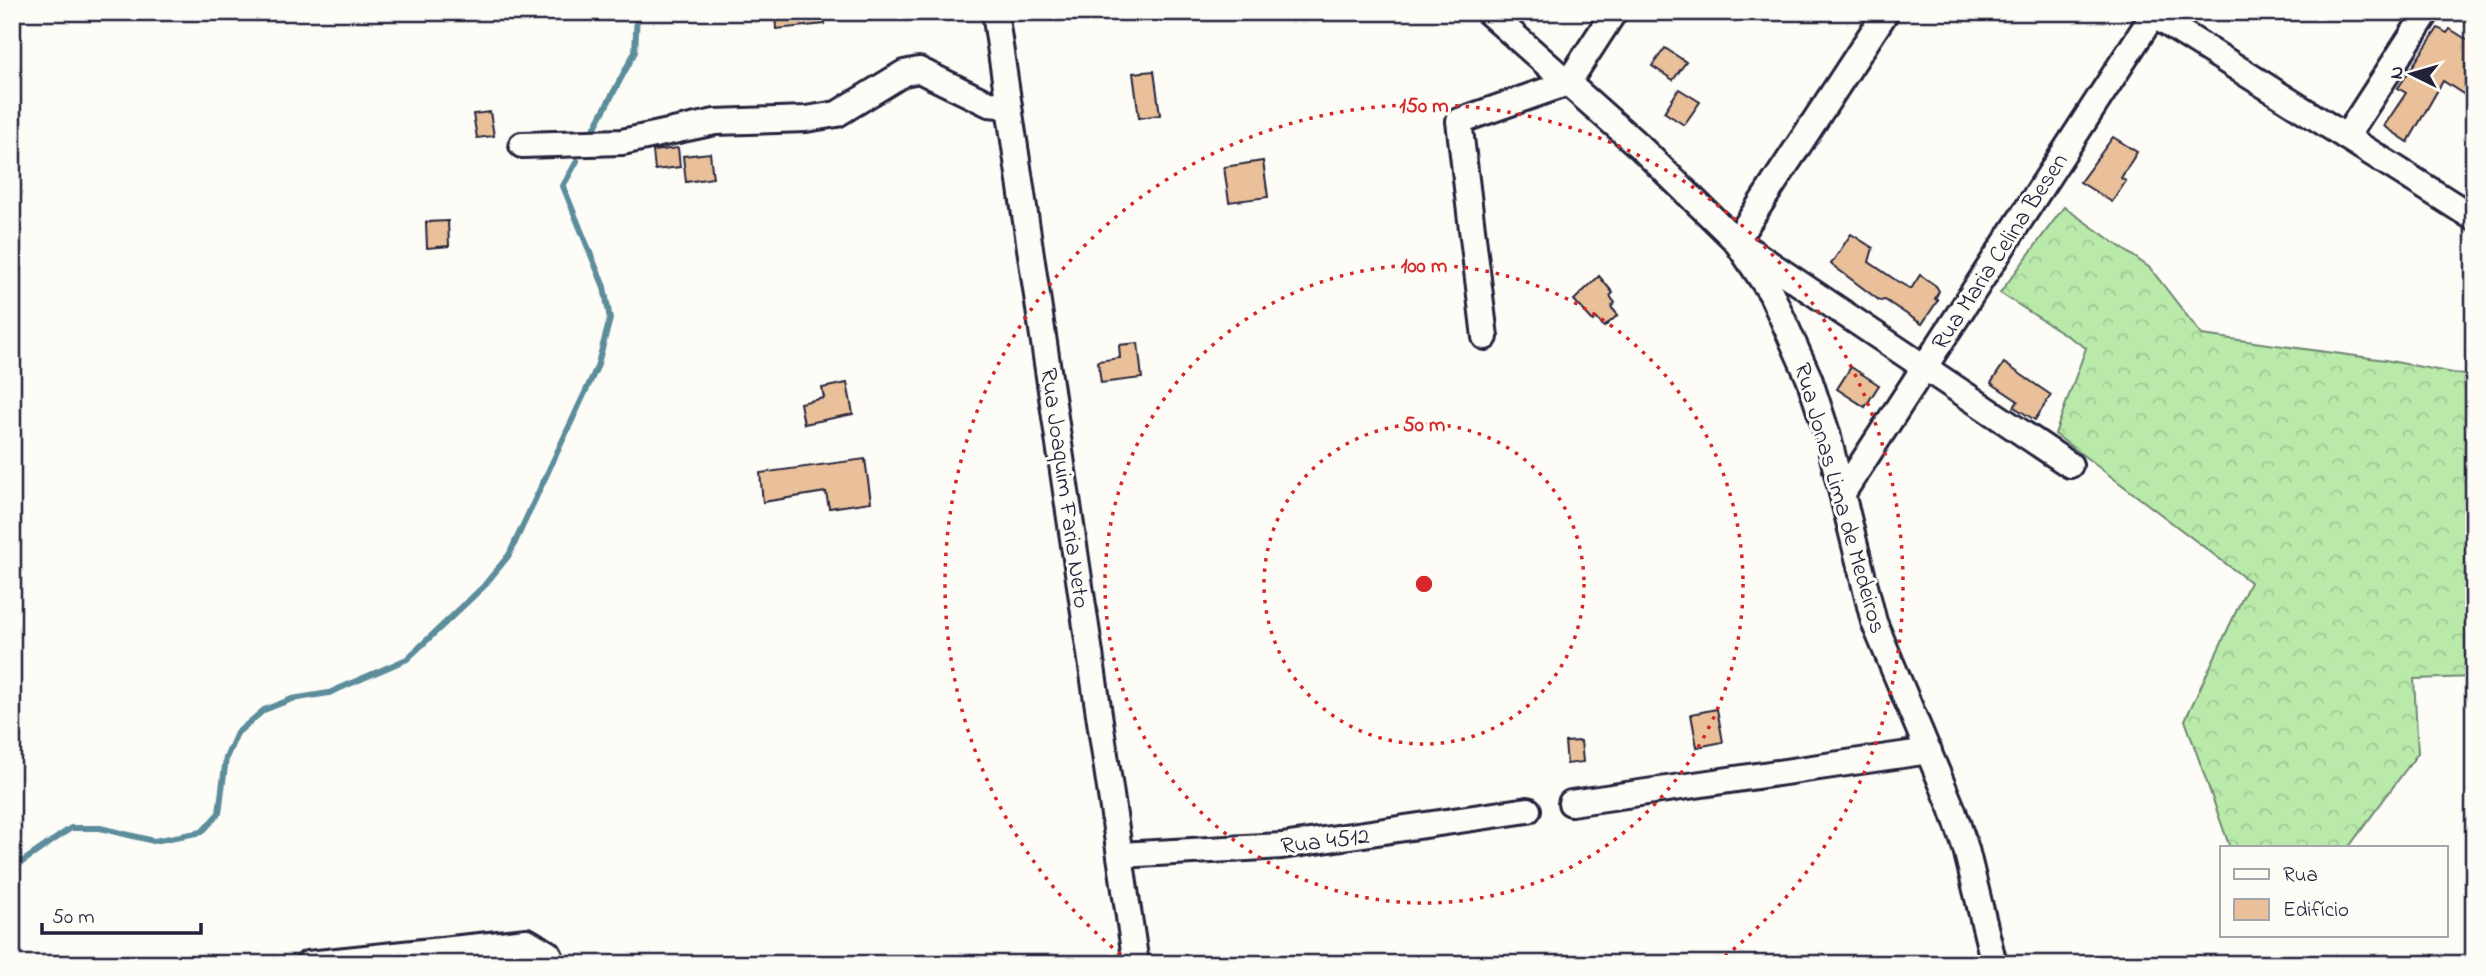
<svg xmlns="http://www.w3.org/2000/svg" width="2486" height="976" viewBox="0 0 2486 976" font-family="'Indie Flower',sans-serif">
  <style>
    .forest { fill: url(#forest-crowns); stroke: #6e8672; stroke-width: 2 }
    .lines { fill: none; stroke-linecap: round; stroke-linejoin: round }
    .stream { stroke: #5c8d9b; stroke-width: 6 }
    .building { fill: #eac09a; stroke: #22223b; stroke-width: 2 }
    .street-casing { stroke: #22223b; stroke-width: 30 }
    .street { stroke: #fdfcf7; stroke-width: 24 }
    .ring { fill: none; stroke: #d62828; stroke-width: 3.5; stroke-dasharray: 3.5 7 }
    .labels { text-anchor: middle; stroke-width: 6; stroke-linejoin: round; paint-order: stroke }
    .street-label { font-size: 24px; fill: #22223b; stroke: #fdfcf7 }
    .centre { fill: #d62828; stroke: #fdfcf7; stroke-width: 3.5 }
    .ring-label { font-size: 21px; text-anchor: middle; font-weight: bold; fill: #d62828; stroke: #fdfcf7; stroke-width: 6; stroke-linejoin: round; paint-order: stroke }
  </style>
  <defs>
    <pattern id="forest-crowns" width="20" height="18" patternUnits="userSpaceOnUse" patternTransform="scale(1.75)"><rect width="20" height="18" fill="#b9eaaa"/><path d="M2 6a3 3 0 1 1 6 0M12 15a3 3 0 1 1 6 0" fill="none" stroke="#9fc893"/></pattern>
  </defs>
  <rect width="100%" height="100%" fill="#fdfcf7"/>
  <filter id="ink" filterUnits="userSpaceOnUse"><feTurbulence type="fractalNoise" baseFrequency=".0143" numOctaves="2"/><feDisplacementMap in="SourceGraphic" scale="14" xChannelSelector="R" yChannelSelector="G"/><feConvolveMatrix kernelMatrix="1 2 1 2 8 2 1 2 1" color-interpolation-filters="sRGB"/></filter>
  <g filter="url(#ink)">
    <!-- forest -->
    <path class="forest" d="M 2064,207 L 2150,268 L 2202,335 L 2385,360 L 2474,377 L 2474,677 L 2414,679 L 2418,753 L 2348,848 L 2230,848 L 2185,720 L 2250,582 L 2055,434 L 2086,348 L 2000,293 Z"/>
    <g class="lines">
      <!-- stream -->
      <g class="stream">
        <path d="M 595,127 L 635,52 L 637,12"/>
        <path d="M 12,869 L 71,828 L 100,828 L 154,841 L 202,832 L 219,813 L 226,758 L 237,733 L 264,710 L 292,699 L 329,693 L 407,659 L 483,587 L 509,555 L 597,367 L 610,319 L 604,287 L 563,186 L 577,161"/>
      </g>
    </g>
    <!-- building -->
    <g class="building">
      <path d="M 775,12 L 824,12 L 825,24 L 776,29 Z"/>
      <path d="M 2438,28 L 2447,33 L 2450,29 L 2474,44 L 2474,101 L 2443,81 L 2408,142 L 2384,126 L 2406,93 L 2398,88 Z"/>
      <path d="M 1665,48 L 1686,62 L 1673,80 L 1652,66 Z"/>
      <path d="M 1154,71 L 1160,115 L 1139,118 L 1133,73 Z"/>
      <path d="M 1679,89 L 1700,102 L 1684,125 L 1664,112 Z"/>
      <path d="M 490,112 L 494,136 L 477,138 L 473,114 Z"/>
      <path d="M 2113,137 L 2137,152 L 2121,178 L 2126,181 L 2112,202 L 2080,182 Z"/>
      <path d="M 678,148 L 680,167 L 655,170 L 653,151 Z"/>
      <path d="M 710,153 L 713,178 L 686,182 L 683,156 Z"/>
      <path d="M 1263,161 L 1268,197 L 1229,202 L 1224,167 Z"/>
      <path d="M 448,221 L 449,246 L 427,248 L 426,222 Z"/>
      <path d="M 1851,234 L 1873,248 L 1869,262 L 1897,281 L 1911,289 L 1920,275 L 1936,286 L 1939,291 L 1935,299 L 1938,300 L 1922,324 L 1885,300 L 1880,301 L 1831,264 Z"/>
      <path d="M 1599,276 L 1613,293 L 1610,296 L 1615,303 L 1611,307 L 1618,315 L 1604,327 L 1596,318 L 1593,321 L 1574,300 Z"/>
      <path d="M 1138,343 L 1142,378 L 1101,383 L 1098,361 L 1120,358 L 1119,345 Z"/>
      <path d="M 2004,363 L 2051,395 L 2035,420 L 2014,407 L 2018,401 L 1991,383 Z"/>
      <path d="M 1851,367 L 1879,385 L 1865,407 L 1837,389 Z"/>
      <path d="M 847,383 L 853,414 L 804,424 L 800,403 L 824,398 L 822,388 Z"/>
      <path d="M 865,459 L 871,502 L 829,508 L 826,492 L 763,502 L 760,473 Z"/>
      <path d="M 1717,709 L 1723,742 L 1697,747 L 1691,714 Z"/>
      <path d="M 1581,741 L 1583,762 L 1567,764 L 1565,742 Z"/>
    </g>
    <g class="lines">
      <!-- street casing -->
      <g class="street-casing">
        <g id="street">
          <path d="M 995,12 L 1136,964"/>
          <path d="M 1488,12 L 1640,147 L 1736,241 L 1771,293 L 1809,378 L 1827,433 L 1874,622 L 1952,808 L 1966,849 L 1994,964"/>
          <path d="M 1886,12 L 1736,241 L 2070,465"/>
          <path d="M 2149,12 L 2474,218"/>
          <path d="M 2346,137 L 2427,12"/>
          <path d="M 522,145 L 622,142 L 715,122 L 806,119 L 837,114 L 904,73 L 919,70 L 989,104 L 1009,106"/>
          <path d="M 1485,337 L 1459,121 L 1568,83 L 1614,12"/>
          <path d="M 1844,491 L 2155,12"/>
          <path d="M 1571,803 L 1929,751"/>
          <path d="M 1120,855 L 1282,846 L 1528,810"/>
          <path d="M 308,964 L 527,941 L 549,954 L 553,964"/>
        </g>
      </g>
      <!-- street -->
      <use href="#street" class="street"/>
    </g>
  </g>
  <!-- distance rings -->
  <g class="ring">
    <circle cx="1424" cy="584" r="160"/>
    <circle cx="1424" cy="584" r="319"/>
    <path d="M1129 961A479 479 0 1 1 1719 961"/>
  </g>
  <g class="labels">
    <!-- street labels -->
    <g class="street-label">
      <text transform="translate(1999 251) rotate(-57)" y="8">Rua Maria Celina Besen</text>
      <text transform="translate(1066 488) rotate(82)" y="8">Rua Joaquim Faria Neto</text>
      <text transform="translate(1841 498) rotate(74)" y="8">Rua Jonas Lima de Medeiros</text>
      <text transform="translate(1325 840) rotate(-7)" y="8">Rua 4512</text>
    </g>
  </g>
  <circle cx="1424" cy="584" r="10" class="centre"/>
  <g class="ring-label">
    <text x="1424" y="112">150 m</text>
    <text x="1424" y="272">100 m</text>
    <text x="1424" y="431">50 m</text>
  </g>
  <!-- margin -->
  <rect width="2486" height="976" fill="none" stroke="#fdfcf7" stroke-width="42"/>
  <rect x="21" y="21" width="2444" height="934" fill="none" stroke="#22223b" stroke-width="2.5" filter="url(#ink)"/>
  <!-- legend -->
  <rect x="2220" y="846" width="228" height="91" fill="#fdfcf7" stroke="#a5a5ac" stroke-width="2"/>
  <rect x="2234" y="869" width="35" height="10" fill="#fdfcf7" stroke="#a5a5ac" stroke-width="2"/>
  <text x="2283" y="881" font-size="21" fill="#22223b">Rua</text>
  <rect x="2234" y="899" width="35" height="21" fill="#eac09a" stroke="#a5a5ac" stroke-width="2"/>
  <text x="2283" y="916" font-size="21" fill="#22223b">Edifício</text>
  <!-- north arrow -->
  <g transform="translate(2412 74) rotate(275)" stroke="#fdfcf7" stroke-width="5" paint-order="stroke">
  <path d="M0-5L12 26L0 18L-12 26Z" fill="#22223b"/>
  <text y="-10" font-size="19" font-weight="bold" text-anchor="middle" fill="#22223b">N</text>
  </g>
  <!-- scale -->
  <path d="M42 923v10h159v-10" fill="none" stroke="#22223b" stroke-width="3.5"/>
  <text x="52" y="923" font-size="21" fill="#22223b" stroke="#fdfcf7" stroke-width="5" paint-order="stroke">50 m</text>
</svg>
